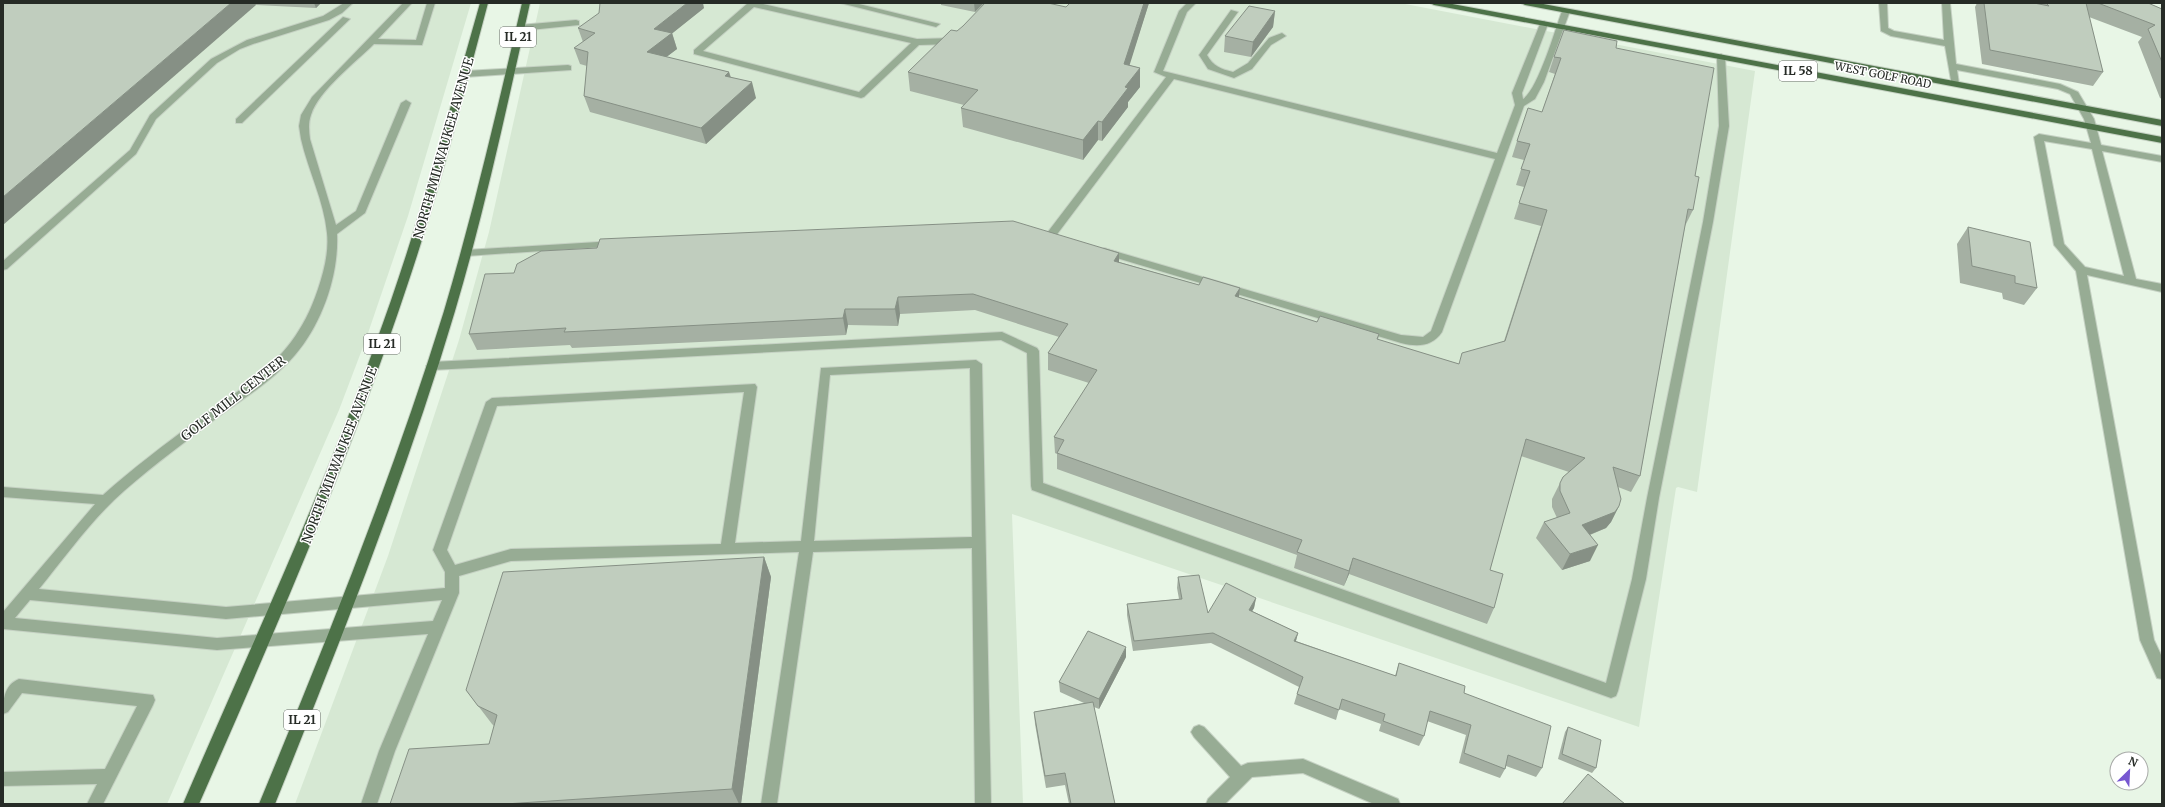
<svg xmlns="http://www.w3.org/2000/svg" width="2165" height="807" viewBox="0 0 2165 807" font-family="Merriweather,serif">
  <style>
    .built { fill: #d6e8d3 }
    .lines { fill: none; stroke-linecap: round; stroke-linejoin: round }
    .minor-casing { stroke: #c5d1c3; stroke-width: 2 }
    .major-casing { stroke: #c5d1c3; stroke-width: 2 }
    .minor { fill: #97ac94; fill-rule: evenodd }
    .major { fill: #4d7248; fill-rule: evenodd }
    .wall { fill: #a5b0a3 }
    .shaded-wall { fill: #869085 }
    .building { fill: #c0cdbe; stroke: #869085 }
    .labels { text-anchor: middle; stroke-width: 3; stroke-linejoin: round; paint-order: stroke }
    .far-street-label { font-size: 11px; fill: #262b26; stroke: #fff }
    .shield { fill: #fff; stroke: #676b67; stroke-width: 1 }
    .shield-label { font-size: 12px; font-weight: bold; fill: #262b26 }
    .street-label { font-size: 13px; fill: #262b26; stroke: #fff }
  </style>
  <rect width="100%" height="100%" fill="#e8f6e6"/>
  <!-- built -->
  <g class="built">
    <path d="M 3,3 L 471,3 L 408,216 L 366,339 L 339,410 L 167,804 L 3,804 Z"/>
    <path d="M 540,3 L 1400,3 L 1755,71 L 1697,492 L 1678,487 L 1676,488 L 1639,727 L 1012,514 L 1023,804 L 295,804 L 388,556 L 459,340 L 489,232 Z"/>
  </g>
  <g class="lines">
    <!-- minor casing -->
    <g class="minor-casing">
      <g id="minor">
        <path d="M 344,3 L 353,3 L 342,13 L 329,20 L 253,44 L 240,49 L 217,63 L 156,119 L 136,154 L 7,269 L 3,270 L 3,261 L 130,150 L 150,115 L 211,59 L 247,40 L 323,16 Z"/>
        <path d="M 403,3 L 412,3 L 378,39 L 416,40 L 427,3 L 435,3 L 422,45 L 374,44 C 355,63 319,90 311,115 C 308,123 309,131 310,139 L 336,225 L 356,211 L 401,103 L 406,100 L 411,103 L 365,213 L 337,234 C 339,275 322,324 295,355 C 274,379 248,396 222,414 C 189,439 155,464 124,491 C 92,519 66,556 39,589 L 226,607 L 445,588 L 445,572 L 433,550 L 486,402 L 492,398 L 755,384 L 757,387 L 735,543 L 801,541 L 821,368 L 976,360 L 982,364 L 991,804 L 975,804 L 972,548 L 813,552 L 777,804 L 761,804 L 799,552 L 511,561 L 459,576 L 459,593 L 395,751 L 377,804 L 361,804 L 379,751 L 428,634 L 217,650 L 3,629 L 3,612 L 95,504 L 3,497 L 3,487 L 103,495 C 133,468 164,445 196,421 C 251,381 295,359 318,289 C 324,271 329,252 327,233 C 324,201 308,170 301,139 L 299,126 L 301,115 L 312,97 ZM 970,368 L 972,537 L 814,541 L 830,375 ZM 744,392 L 721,544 L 511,549 L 455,565 L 447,550 L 497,406 ZM 30,600 L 226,619 L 442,600 L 433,621 L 217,638 L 15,618 Z"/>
        <path d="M 748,3 L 759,3 L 917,39 L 954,38 L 958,41 L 954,44 L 919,45 L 864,97 L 861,98 L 694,54 L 694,50 ZM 754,7 L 911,43 L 859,92 L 703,51 Z"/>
        <path d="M 840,3 L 855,3 L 940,24 L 936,27 Z"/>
        <path d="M 1187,3 L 1196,3 L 1187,12 L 1163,71 L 1497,153 L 1515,105 L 1512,93 L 1540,24 L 1544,21 L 1548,24 L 1522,93 L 1523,99 C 1538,89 1555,30 1562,11 L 1569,9 L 1570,11 L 1544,82 L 1535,99 L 1524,106 L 1442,332 C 1432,347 1417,347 1401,343 L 1100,253 L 1099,251 L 1104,248 L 1401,335 L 1423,337 L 1431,331 L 1495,159 L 1174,79 L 1055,237 L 1047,237 L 1046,235 L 1047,233 L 1166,77 L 1154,72 L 1179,11 Z"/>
        <path d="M 1879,3 L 1887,3 L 1888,28 L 1894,31 L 1944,40 L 1942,3 L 1950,3 L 1956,64 L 2060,84 L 2078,92 L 2094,119 L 2101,145 L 2162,156 L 2162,162 L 2102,151 L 2136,279 L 2162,284 L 2162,292 L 2087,275 L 2154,640 L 2162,657 L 2162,679 L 2157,678 L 2140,640 L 2076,271 L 2054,245 L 2034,137 L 2039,134 L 2091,143 L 2084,119 L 2070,94 L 2058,89 L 1957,70 L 1959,84 L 1958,86 L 1952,86 L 1945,46 L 1891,36 L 1881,31 ZM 2044,141 L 2092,149 L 2124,276 L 2085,267 L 2064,244 Z"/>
        <path d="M 1231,10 L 1238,12 L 1207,55 C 1213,66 1221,69 1233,72 L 1248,63 L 1269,38 L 1282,33 L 1286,36 L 1271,45 L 1252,69 L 1234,78 L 1208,69 L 1199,55 Z"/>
        <path d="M 343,17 L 350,19 L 242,123 L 236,123 L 236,119 Z"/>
        <path d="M 576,20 L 579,21 L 579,25 L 520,31 L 516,28 L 520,25 Z"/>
        <path d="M 1721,54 L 1725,57 L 1729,126 L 1713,222 L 1659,498 L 1646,579 L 1618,691 L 1616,696 L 1611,698 L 1032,490 L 1031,486 L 1027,353 L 1001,340 L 432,370 L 426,366 L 432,362 L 1002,332 L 1037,348 L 1039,351 L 1043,483 L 1606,683 L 1632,579 L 1647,498 L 1703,222 L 1719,126 L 1717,57 Z"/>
        <path d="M 568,65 L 571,66 L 571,70 L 465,77 L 461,74 L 465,71 Z"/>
        <path d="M 614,241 L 619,244 L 618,246 L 466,256 L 461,253 L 466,250 Z"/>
        <path d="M 19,679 L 153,695 L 155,700 L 153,705 L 103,804 L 87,804 L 97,784 L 3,786 L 3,772 L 105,769 L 137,706 L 22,693 L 8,712 L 3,714 C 3,700 4,685 19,679 Z"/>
        <path d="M 1199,725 L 1204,727 L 1241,766 L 1248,763 L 1303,759 L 1398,799 L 1400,804 L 1374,804 L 1303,773 L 1252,777 L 1225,804 L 1206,804 L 1208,799 L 1230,777 L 1194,737 L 1191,732 L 1194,727 Z"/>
      </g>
    </g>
    <!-- major casing -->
    <g class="major-casing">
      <g id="major">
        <path d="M 480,3 L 488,3 C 463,97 439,191 408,283 C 349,461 274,633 199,804 L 183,804 C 248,653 318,503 374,348 C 416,235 447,119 480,3 Z"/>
        <path d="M 522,3 L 530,3 C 507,106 485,210 455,311 C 405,479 340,642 275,804 L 259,804 C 326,642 392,479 444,311 C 474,210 498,106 522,3 Z"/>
        <path d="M 1430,3 L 1447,3 L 2162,137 L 2162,143 L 1434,5 Z"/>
        <path d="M 1521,3 L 1538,3 L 2162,120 L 2162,126 L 1525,5 Z"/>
      </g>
    </g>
    <!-- minor -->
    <use href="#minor" class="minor"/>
    <!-- major -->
    <use href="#major" class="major"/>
  </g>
  <!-- wall -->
  <g class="wall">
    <path d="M 3,3 L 321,3 L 316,8 L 256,5 Z"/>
    <path d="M 941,3 L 984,3 L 975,12 L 941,5 Z"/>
    <path d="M 1070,3 L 1149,3 L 1129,65 L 1140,68 L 1140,87 L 1128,102 L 1128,107 L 1102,141 L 1098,140 L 1083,160 L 963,127 L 961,108 L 964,105 L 910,91 L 908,72 L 957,31 L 1066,7 Z"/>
    <path d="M 1977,3 L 2148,3 L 2162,9 L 2162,99 L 2160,98 L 2138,42 L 2142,37 L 2089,17 L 2103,72 L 2093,86 L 1982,64 L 1975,7 Z"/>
    <path d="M 704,8 L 672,33 L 677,49 L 666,57 L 729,72 L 731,77 L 756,98 L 706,144 L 590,112 L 584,96 L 587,66 L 580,64 L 574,48 L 583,42 L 578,28 Z"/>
    <path d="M 1275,11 L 1273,27 L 1251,57 L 1224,52 L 1225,36 Z"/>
    <path d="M 1616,48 L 1695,176 L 1693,210 L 1685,226 L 1640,476 L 1631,492 L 1618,487 L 1619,506 L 1611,522 L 1606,528 L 1590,535 L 1590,561 L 1562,570 L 1536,538 L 1544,522 L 1557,518 L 1552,507 L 1552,499 L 1563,477 L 1569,472 L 1521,456 L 1490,570 L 1494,608 L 1487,624 L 1349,574 L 1344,586 L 1294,568 L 1297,555 L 1057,469 L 1057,454 L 1055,453 L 1054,437 L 1089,383 L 1048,370 L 1048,353 L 1059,337 L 975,310 L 900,314 L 898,326 L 848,325 L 846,335 L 572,348 L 570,345 L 477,350 L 469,334 L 1119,262 L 1199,285 L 1240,288 L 1239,297 L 1317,322 L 1379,334 L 1378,340 L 1459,364 L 1504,341 L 1541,226 L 1514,219 L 1524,187 L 1516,185 L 1524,160 L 1512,157 L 1517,141 L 1542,112 L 1555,74 L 1549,72 L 1554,57 Z"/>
    <path d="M 1968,227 L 2037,288 L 2024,305 L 2003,299 L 2002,293 L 1960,283 L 1957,244 Z"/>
    <path d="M 764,557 L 771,577 L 741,804 L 390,804 L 489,744 L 494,726 L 492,724 L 466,690 Z"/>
    <path d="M 1178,577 L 1208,613 L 1256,598 L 1254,608 L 1252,611 L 1298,633 L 1296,641 L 1395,676 L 1399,663 L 1464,693 L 1542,768 L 1536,777 L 1506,766 L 1505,769 L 1500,778 L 1459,763 L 1466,735 L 1427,721 L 1424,736 L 1419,746 L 1379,731 L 1381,724 L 1339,709 L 1336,720 L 1294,704 L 1299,687 L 1211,643 L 1133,651 L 1127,615 L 1127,604 L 1179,599 L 1177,588 Z"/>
    <path d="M 1126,657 L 1099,709 L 1094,707 L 1115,804 L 1069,804 L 1065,785 L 1046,788 L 1035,724 L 1034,712 L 1084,703 L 1060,692 L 1059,682 Z"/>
    <path d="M 1568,727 L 1596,768 L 1592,773 L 1558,759 L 1565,732 Z"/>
  </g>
  <!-- shaded-wall -->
  <g class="shaded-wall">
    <path d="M 231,3 L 255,3 L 256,5 L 3,225 L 3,197 Z"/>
    <path d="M 314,3 L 321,3 L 316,8 Z"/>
    <path d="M 687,3 L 703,3 L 704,8 L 669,36 L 672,33 L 677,49 L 652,68 L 647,52 L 654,29 Z"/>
    <path d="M 974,3 L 984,3 L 975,12 Z"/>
    <path d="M 1144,3 L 1149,3 L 1124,83 L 1124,64 Z"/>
    <path d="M 1275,11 L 1273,27 L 1251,57 L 1253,42 Z"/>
    <path d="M 1140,68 L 1140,87 L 1128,102 L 1128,107 L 1102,141 L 1102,122 L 1125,87 Z"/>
    <path d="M 729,72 L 733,88 L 725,76 Z"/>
    <path d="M 752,82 L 756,98 L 706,144 L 701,128 Z"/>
    <path d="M 1098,121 L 1098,140 L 1083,160 L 1083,140 Z"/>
    <path d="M 1119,253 L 1119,269 L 1114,261 Z"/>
    <path d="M 1240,288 L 1238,304 L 1235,296 Z"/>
    <path d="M 898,297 L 900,314 L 898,326 L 895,309 Z"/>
    <path d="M 845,309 L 848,325 L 846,335 L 843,318 Z"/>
    <path d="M 1619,506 L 1611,522 L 1606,528 L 1574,541 L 1582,525 Z"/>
    <path d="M 1598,545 L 1590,561 L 1562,570 L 1570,554 Z"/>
    <path d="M 764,557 L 771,577 L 741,804 L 739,804 L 732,789 Z"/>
    <path d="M 1353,558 L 1349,574 L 1344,586 L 1349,571 Z"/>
    <path d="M 1256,598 L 1254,608 L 1247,620 L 1249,610 Z"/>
    <path d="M 1298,633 L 1295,644 L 1294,641 Z"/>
    <path d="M 1126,647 L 1126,657 L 1099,709 L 1099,699 Z"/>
  </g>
  <!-- building -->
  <g class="building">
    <path d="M 3,3 L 231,3 L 3,197 Z"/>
    <path d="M 600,3 L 687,3 L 654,29 L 672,33 L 647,52 L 729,72 L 725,76 L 752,82 L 701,128 L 584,96 L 588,52 L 574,48 L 595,33 L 578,28 L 599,13 Z"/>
    <path d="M 985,3 L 1048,3 L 1066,7 L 1070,3 L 1144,3 L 1124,64 L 1140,68 L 1125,87 L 1128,88 L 1102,122 L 1098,121 L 1083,140 L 961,108 L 978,90 L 908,72 L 951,30 L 957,31 L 963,26 Z"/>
    <path d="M 1984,3 L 2034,3 L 2049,6 L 2046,3 L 2086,3 L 2103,72 L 1990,50 Z"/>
    <path d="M 2098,3 L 2148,3 L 2162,9 L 2162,62 L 2148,29 L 2155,25 Z"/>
    <path d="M 1249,6 L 1275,11 L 1253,42 L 1225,36 Z"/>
    <path d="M 1564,30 L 1617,41 L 1616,48 L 1714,68 L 1695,176 L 1699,177 L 1693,210 L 1688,209 L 1640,476 L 1613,467 L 1621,499 L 1619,506 L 1615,512 L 1582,525 L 1598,545 L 1570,554 L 1544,522 L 1570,513 L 1560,491 L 1560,483 L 1563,477 L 1585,458 L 1526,439 L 1490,570 L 1503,574 L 1494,608 L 1353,558 L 1349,571 L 1297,552 L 1302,540 L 1057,453 L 1064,440 L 1054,437 L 1097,370 L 1048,353 L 1068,324 L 973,294 L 898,297 L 895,309 L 845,309 L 843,318 L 564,332 L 566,328 L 469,334 L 485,274 L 514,273 L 517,264 L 541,251 L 597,248 L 600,239 L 1013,221 L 1119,253 L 1114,261 L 1199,285 L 1203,277 L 1240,288 L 1235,296 L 1317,322 L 1320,316 L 1379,334 L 1377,339 L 1459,364 L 1462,353 L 1505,341 L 1547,210 L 1519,203 L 1530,171 L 1521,169 L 1530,144 L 1517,141 L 1528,108 L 1542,112 L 1561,58 L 1554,57 Z"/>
    <path d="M 1968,227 L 2030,242 L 2037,288 L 2015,283 L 2015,276 L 1972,266 Z"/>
    <path d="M 764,557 L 732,789 L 505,804 L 390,804 L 409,749 L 489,744 L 497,715 L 478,706 L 466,690 L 503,572 Z"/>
    <path d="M 1199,575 L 1208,613 L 1226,583 L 1256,598 L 1249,610 L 1298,633 L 1294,641 L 1396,676 L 1399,663 L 1465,686 L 1464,693 L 1551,726 L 1542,768 L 1508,755 L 1505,769 L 1464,753 L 1471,725 L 1430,711 L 1424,736 L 1383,721 L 1385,714 L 1342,699 L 1339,710 L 1297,694 L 1303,677 L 1213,633 L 1134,641 L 1127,604 L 1182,599 L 1178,577 Z"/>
    <path d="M 1088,631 L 1126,647 L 1099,699 L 1059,682 Z"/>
    <path d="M 1093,702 L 1115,804 L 1071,804 L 1065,773 L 1045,776 L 1034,712 Z"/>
    <path d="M 1568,727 L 1601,740 L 1596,768 L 1562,754 Z"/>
    <path d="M 1588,774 L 1625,804 L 1562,804 Z"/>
  </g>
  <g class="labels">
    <!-- far-street labels -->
    <g class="far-street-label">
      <text transform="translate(1883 75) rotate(11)" y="4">WEST GOLF ROAD</text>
    </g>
    <!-- shield labels -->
    <g class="shield">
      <rect x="500" y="27" width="36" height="20" rx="3"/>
      <rect x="1779" y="61" width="38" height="20" rx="3"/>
      <rect x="364" y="334" width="36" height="20" rx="3"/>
      <rect x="284" y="710" width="36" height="20" rx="3"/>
    </g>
    <g class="shield-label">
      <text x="518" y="41">IL 21</text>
      <text x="1798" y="75">IL 58</text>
      <text x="382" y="348">IL 21</text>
      <text x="302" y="724">IL 21</text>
    </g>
    <!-- street labels -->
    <g class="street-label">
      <text transform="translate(443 148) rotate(-74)" y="5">NORTH MILWAUKEE AVENUE</text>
      <text transform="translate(233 398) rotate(-38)" y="5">GOLF MILL CENTER</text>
      <text transform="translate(339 455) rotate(-69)" y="5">NORTH MILWAUKEE AVENUE</text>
    </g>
  </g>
  <!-- border -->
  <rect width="2165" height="807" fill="none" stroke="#262b26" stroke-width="8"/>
  <!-- north arrow -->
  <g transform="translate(2129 771) rotate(24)"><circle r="19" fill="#ffffff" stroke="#a8aaa8"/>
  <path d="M0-3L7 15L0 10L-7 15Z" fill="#7757d1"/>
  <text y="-6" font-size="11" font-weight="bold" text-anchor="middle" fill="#262b26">N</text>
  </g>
</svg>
